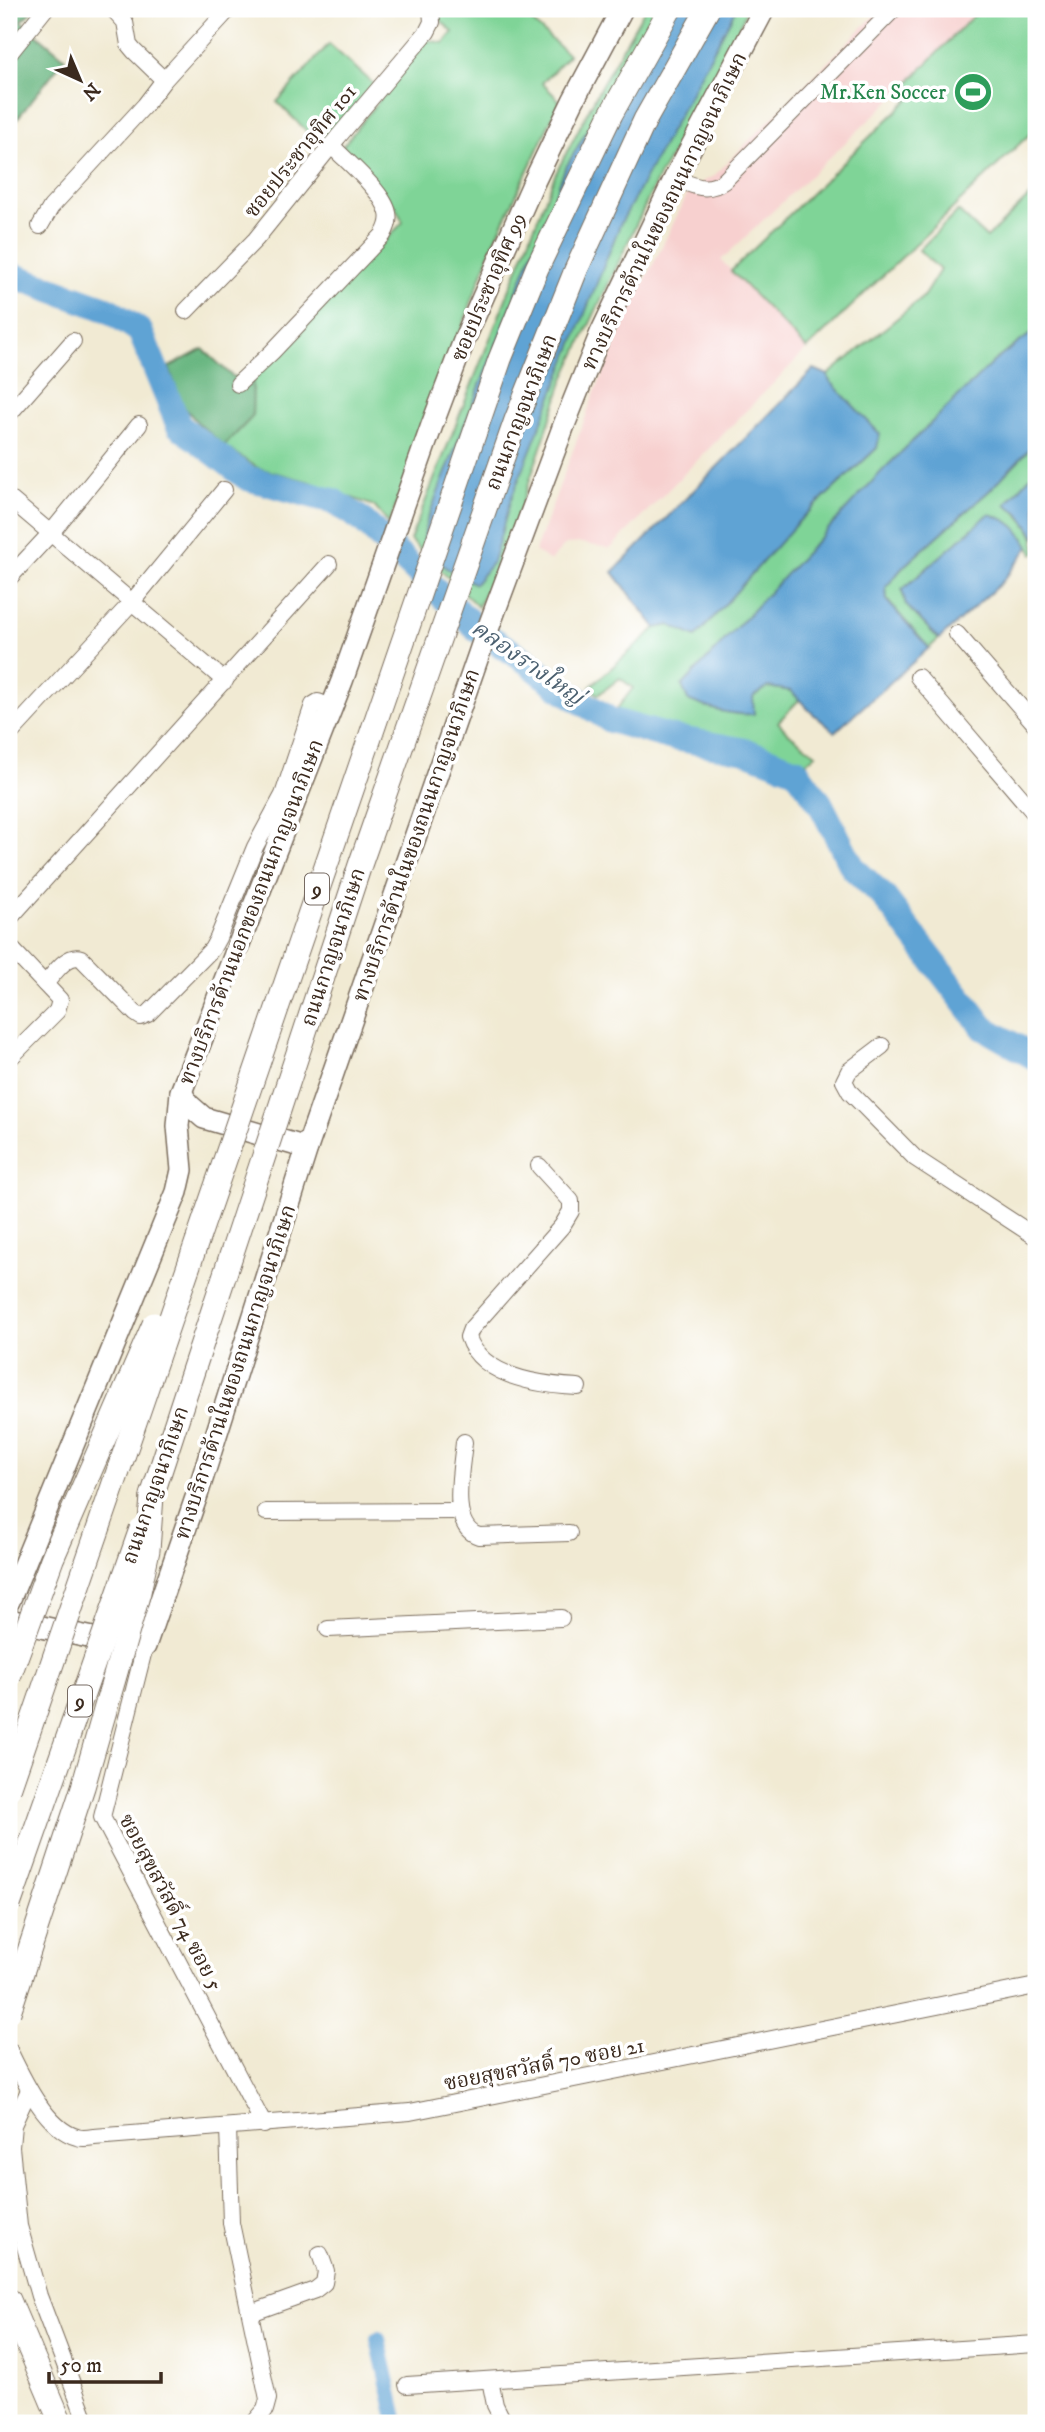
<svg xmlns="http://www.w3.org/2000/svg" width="1045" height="2432" viewBox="0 0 1045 2432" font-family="'IM FELL DW Pica','Noto Serif Thai',serif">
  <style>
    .built { fill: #f7d0cf }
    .green { fill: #7fd497; stroke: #5d7f5a; stroke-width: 2 }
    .forest { fill: #67b680; stroke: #51704f; stroke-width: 2 }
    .water { fill: #5fa3d4; stroke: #4d6679; stroke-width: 2 }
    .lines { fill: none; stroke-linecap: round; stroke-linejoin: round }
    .canal { stroke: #5fa3d4; stroke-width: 16 }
    .river { stroke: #5fa3d4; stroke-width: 26 }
    .minor-casing { stroke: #7b6d5d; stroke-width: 18 }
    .major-casing { stroke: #7b6d5d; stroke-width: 24 }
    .highway-casing { stroke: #7b6d5d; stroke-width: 25 }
    .minor { stroke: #fff; stroke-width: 16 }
    .major { stroke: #fff; stroke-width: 21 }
    .highway { stroke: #fff; stroke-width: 23 }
    .highway-bridge-casing { stroke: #7b6d5d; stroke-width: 25; stroke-linecap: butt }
    .highway-bridge { stroke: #fff; stroke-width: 23 }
    .labels { text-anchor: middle; stroke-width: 7; stroke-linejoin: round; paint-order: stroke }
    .shield { fill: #fff; stroke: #766a62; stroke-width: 2 }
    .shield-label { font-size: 19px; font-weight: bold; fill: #3b2a1e }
    .leisure-label { font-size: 21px; fill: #27864d; stroke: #fff; text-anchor: end }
    .street-label { font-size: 21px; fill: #3b2a1e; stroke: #fff }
    .water-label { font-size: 23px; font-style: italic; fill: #4b6070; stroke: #fff }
  </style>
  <rect width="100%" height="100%" fill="#fff"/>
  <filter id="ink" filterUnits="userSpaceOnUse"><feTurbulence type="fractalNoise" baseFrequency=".0143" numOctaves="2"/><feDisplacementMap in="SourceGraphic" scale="14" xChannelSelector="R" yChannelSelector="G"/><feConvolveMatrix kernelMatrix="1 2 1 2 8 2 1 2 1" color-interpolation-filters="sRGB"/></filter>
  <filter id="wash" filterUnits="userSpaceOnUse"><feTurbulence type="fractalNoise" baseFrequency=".00686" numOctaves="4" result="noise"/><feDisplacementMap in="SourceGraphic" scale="28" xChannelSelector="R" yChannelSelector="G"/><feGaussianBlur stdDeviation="1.57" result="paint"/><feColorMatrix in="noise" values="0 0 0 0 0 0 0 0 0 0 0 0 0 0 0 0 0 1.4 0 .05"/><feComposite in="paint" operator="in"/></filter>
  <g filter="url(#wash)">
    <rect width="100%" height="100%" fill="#f1ead3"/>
    <!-- built -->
    <path class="built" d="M 881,9 L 980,9 L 904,87 L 721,260 L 807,349 L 610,549 L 581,543 L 566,544 L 550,561 L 535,551 L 595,392 L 628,316 L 690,189 L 714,176 Z"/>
    <!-- green -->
    <g class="green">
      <path d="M 434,9 L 538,9 L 529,19 L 569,55 L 542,83 L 560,101 L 492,247 L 389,524 L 374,506 L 307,481 L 258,468 L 224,446 L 252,417 L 253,380 L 403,222 L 395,206 L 342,147 L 427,40 L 444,43 L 453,32 L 436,16 Z"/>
      <path d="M 645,9 L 747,9 L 719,73 L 658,178 L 564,379 L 511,536 L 478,607 L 410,540 L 555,175 L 602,84 Z"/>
      <path d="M 980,9 L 1036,9 L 1036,128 L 807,349 L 731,271 L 909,99 L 915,97 L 904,87 Z"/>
      <path d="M 329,44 L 376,86 L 322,146 L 277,102 Z"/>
      <path d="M 1036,190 L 1036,330 L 993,362 L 753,697 L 768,687 L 791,691 L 800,699 L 778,722 L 788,733 L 816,754 L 800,768 C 740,745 676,732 616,710 L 633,688 L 620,678 L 598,695 L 590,687 L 656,628 L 670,625 L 798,522 L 877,448 L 828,380 L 828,375 L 923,297 L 940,270 L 919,250 L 958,211 L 987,238 Z"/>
      <path d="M 1036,442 L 1036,470 L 1006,504 C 1022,516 1036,531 1036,552 L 1033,554 L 1022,535 L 989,514 L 902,590 L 906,605 L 939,639 L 929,648 L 887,600 L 886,587 L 904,566 L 989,491 Z"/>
    </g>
    <!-- forest -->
    <g class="forest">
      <path d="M 9,9 L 28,9 L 31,12 L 21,21 L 65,58 L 9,129 Z"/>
      <path d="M 203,349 L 232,376 L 253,380 L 252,417 L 224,446 L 197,422 L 182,405 L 169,367 Z"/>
    </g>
    <!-- water -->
    <g class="water">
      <path d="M 656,9 L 736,9 L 620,225 L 510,502 L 493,562 L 475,584 L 446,568 L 423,545 L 426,523 L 565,169 Z"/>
      <path d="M 1036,330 L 1036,442 L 989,491 L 904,566 L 886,587 L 887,601 L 929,648 L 835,732 L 811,712 L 791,691 L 768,687 L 753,697 L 754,714 C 731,716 709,709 688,700 L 682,686 L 882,471 L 993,362 Z"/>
      <path d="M 814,369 L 828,375 L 829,380 L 880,434 L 877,448 L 798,522 L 696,637 L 670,625 L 656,628 L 613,572 Z"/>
      <path d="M 1036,470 L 1036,538 L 1020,514 L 1006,504 Z"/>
      <path d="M 989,514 C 1010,520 1018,527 1029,547 L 1002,582 L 939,639 L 906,605 L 902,590 Z"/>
    </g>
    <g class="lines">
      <!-- canal -->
      <path class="canal" d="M 378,2339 L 397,2423"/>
      <!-- river -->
      <path class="river" d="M 9,274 L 109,310 L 140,331 L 179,426 L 247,478 L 333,501 L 361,519 L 478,630 L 526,661 L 557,686 L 610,720 L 669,737 L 746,751 L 796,770 L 820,803 L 853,868 L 884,897 L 984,1028 L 1036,1058"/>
    </g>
  </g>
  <g filter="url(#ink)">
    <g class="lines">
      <!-- minor casing -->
      <g class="minor-casing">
        <g id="minor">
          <path d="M 113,9 L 125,22 L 129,45 L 134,51 L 164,80"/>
          <path d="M 9,54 L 45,9"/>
          <path d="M 675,178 C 693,186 707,193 724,181 L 894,9"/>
          <path d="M 40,226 L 51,207 L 145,105 L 164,80 L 229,9"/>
          <path d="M 186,311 L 256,239 L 338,137 L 427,32 L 432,22 L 431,9"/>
          <path d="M 238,384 L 272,352 L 383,235 C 387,228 390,221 388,213 C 384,192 346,161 331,145"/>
          <path d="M 9,414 L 73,341"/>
          <path d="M 9,498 L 225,681"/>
          <path d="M 9,578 L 50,534 L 139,425"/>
          <path d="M 957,634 L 1036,725"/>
          <path d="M 918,677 L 1036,815"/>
          <path d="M 9,735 L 132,602 L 224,490"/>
          <path d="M 9,919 L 329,564"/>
          <path d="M 9,946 L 60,1000 L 57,1011 L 9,1059"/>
          <path d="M 45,984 C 54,974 67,953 81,958 L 135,1013 L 141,1017 L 148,1014 L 212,949 L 218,938 L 255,847 L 283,795 L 313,705 L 318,702 L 331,707"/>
          <path d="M 882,1046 L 849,1071 L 844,1081 L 850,1092 L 915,1158 L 1036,1237"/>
          <path d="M 539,1166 L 571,1201 L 571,1211 L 562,1226 L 471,1329 L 468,1337 C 481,1377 541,1385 578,1387"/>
          <path d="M 464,1442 C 462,1467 448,1527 479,1536 L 569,1533"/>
          <path d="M 266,1512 L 459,1511"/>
          <path d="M 328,1629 L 561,1618"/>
          <path d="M 145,1646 L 102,1817 L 264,2125"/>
          <path d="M 9,2050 C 22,2077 46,2129 77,2137 C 82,2139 88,2138 94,2137 L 410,2112 L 1036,1986"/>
          <path d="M 29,2090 L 13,2125 L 11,2147 L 19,2226 L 39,2296 L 87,2423"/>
          <path d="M 228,2127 L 231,2223 L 268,2399 L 265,2410 L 254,2423"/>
          <path d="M 251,2313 L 315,2290 L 324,2283 L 326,2271 L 320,2254"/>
          <path d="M 490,2380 L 495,2405 L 504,2423"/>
          <path d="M 407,2385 L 1036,2344"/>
        </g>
      </g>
      <!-- major casing -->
      <g class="major-casing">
        <g id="major">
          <path d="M 181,1092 L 188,1104 L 204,1118 L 307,1148"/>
          <path d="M 9,1601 L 177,1192 L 182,1170 L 178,1126 L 181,1092 L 342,681 L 432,425 L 465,338 L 533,184 L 573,101 L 622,9"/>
          <path d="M 9,1620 L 135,1647 L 145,1646 L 198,1492 L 307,1148 L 482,645 L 564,425 L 601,333 L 675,178 L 764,9"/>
        </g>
      </g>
      <!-- highway casing -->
      <g class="highway-casing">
        <g id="highway">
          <path d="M 152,1496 L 188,1386"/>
          <path d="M 9,2300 L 61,2423"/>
        </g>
      </g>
      <!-- minor -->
      <use href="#minor" class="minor"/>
      <!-- major -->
      <use href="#major" class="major"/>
      <!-- highway -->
      <use href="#highway" class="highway"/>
      <!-- highway-bridge casing -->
      <g class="highway-bridge-casing">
        <g id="highway-bridge">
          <path d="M 188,1386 L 360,865 L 516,420 L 576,270 L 645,120 L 708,9"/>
          <path d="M 9,1677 L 52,1559 L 154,1324"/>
          <path d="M 9,1789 L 500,359 L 537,268 L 611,114 L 670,9"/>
          <path d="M 9,1905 L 141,1529"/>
          <path d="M 9,2012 L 83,1787 L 139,1592 L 148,1550 L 152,1496"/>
        </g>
      </g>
      <!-- highway-bridge -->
      <use href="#highway-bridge" class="highway-bridge"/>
    </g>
  </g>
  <!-- icons -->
  <defs>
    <g id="stadium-disc" transform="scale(2.0125)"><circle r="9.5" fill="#2e9e5b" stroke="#fff"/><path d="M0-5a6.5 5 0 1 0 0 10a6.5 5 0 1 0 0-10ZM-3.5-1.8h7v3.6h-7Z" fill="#fff"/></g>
  </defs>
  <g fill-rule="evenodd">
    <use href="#stadium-disc" x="973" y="92"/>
  </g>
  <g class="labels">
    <!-- shield labels -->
    <g class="shield">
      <rect x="305" y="873.5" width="24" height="31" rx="5"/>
      <rect x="68" y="1685.5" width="24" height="31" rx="5"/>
    </g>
    <g class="shield-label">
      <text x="317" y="896">9</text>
      <text x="80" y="1708">9</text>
    </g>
    <!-- leisure labels -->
    <g class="leisure-label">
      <text x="946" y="99">Mr.Ken Soccer</text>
    </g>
    <!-- street labels -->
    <g class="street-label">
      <text transform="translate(300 151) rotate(-51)" y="7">ซอยประชาอุทิศ 101</text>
      <text transform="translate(664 211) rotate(-64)" y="7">ทางบริการด้านในของถนนกาญจนาภิเษก</text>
      <text transform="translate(488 287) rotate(-67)" y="7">ซอยประชาอุทิศ 99</text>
      <text transform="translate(521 412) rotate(-69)" y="7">ถนนกาญจนาภิเษก</text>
      <text transform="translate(416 835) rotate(-71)" y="7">ทางบริการด้านในของถนนกาญจนาภิเษก</text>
      <text transform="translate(251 912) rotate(-69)" y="7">ทางบริการด้านนอกของถนนกาญจนาภิเษก</text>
      <text transform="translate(333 947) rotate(-72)" y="7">ถนนกาญจนาภิเษก</text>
      <text transform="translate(235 1372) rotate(-72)" y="7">ทางบริการด้านในของถนนกาญจนาภิเษก</text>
      <text transform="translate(155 1485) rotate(-71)" y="7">ถนนกาญจนาภิเษก</text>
      <text transform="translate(171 1902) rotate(62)" y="7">ซอยสุขสวัสดิ์ 74 ซอย 5</text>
      <text transform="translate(544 2064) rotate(-11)" y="7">ซอยสุขสวัสดิ์ 70 ซอย 21</text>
    </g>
    <!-- water labels -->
    <g class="water-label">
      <text transform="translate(528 662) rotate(35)" y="8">คลองรางใหญ่</text>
    </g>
  </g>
  <!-- margin -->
  <rect width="1045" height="2432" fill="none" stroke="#fff" stroke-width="35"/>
  <!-- north arrow -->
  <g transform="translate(80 80) rotate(136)" stroke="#ffffff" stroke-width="5" paint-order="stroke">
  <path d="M0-5L12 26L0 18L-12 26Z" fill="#3b2a1e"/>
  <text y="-10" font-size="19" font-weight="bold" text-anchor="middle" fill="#3b2a1e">N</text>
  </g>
  <!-- scale -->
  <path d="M49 2372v10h112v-10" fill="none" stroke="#3b2a1e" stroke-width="3.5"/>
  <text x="60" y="2372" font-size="21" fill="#3b2a1e" stroke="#ffffff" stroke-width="5" paint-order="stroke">50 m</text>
</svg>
